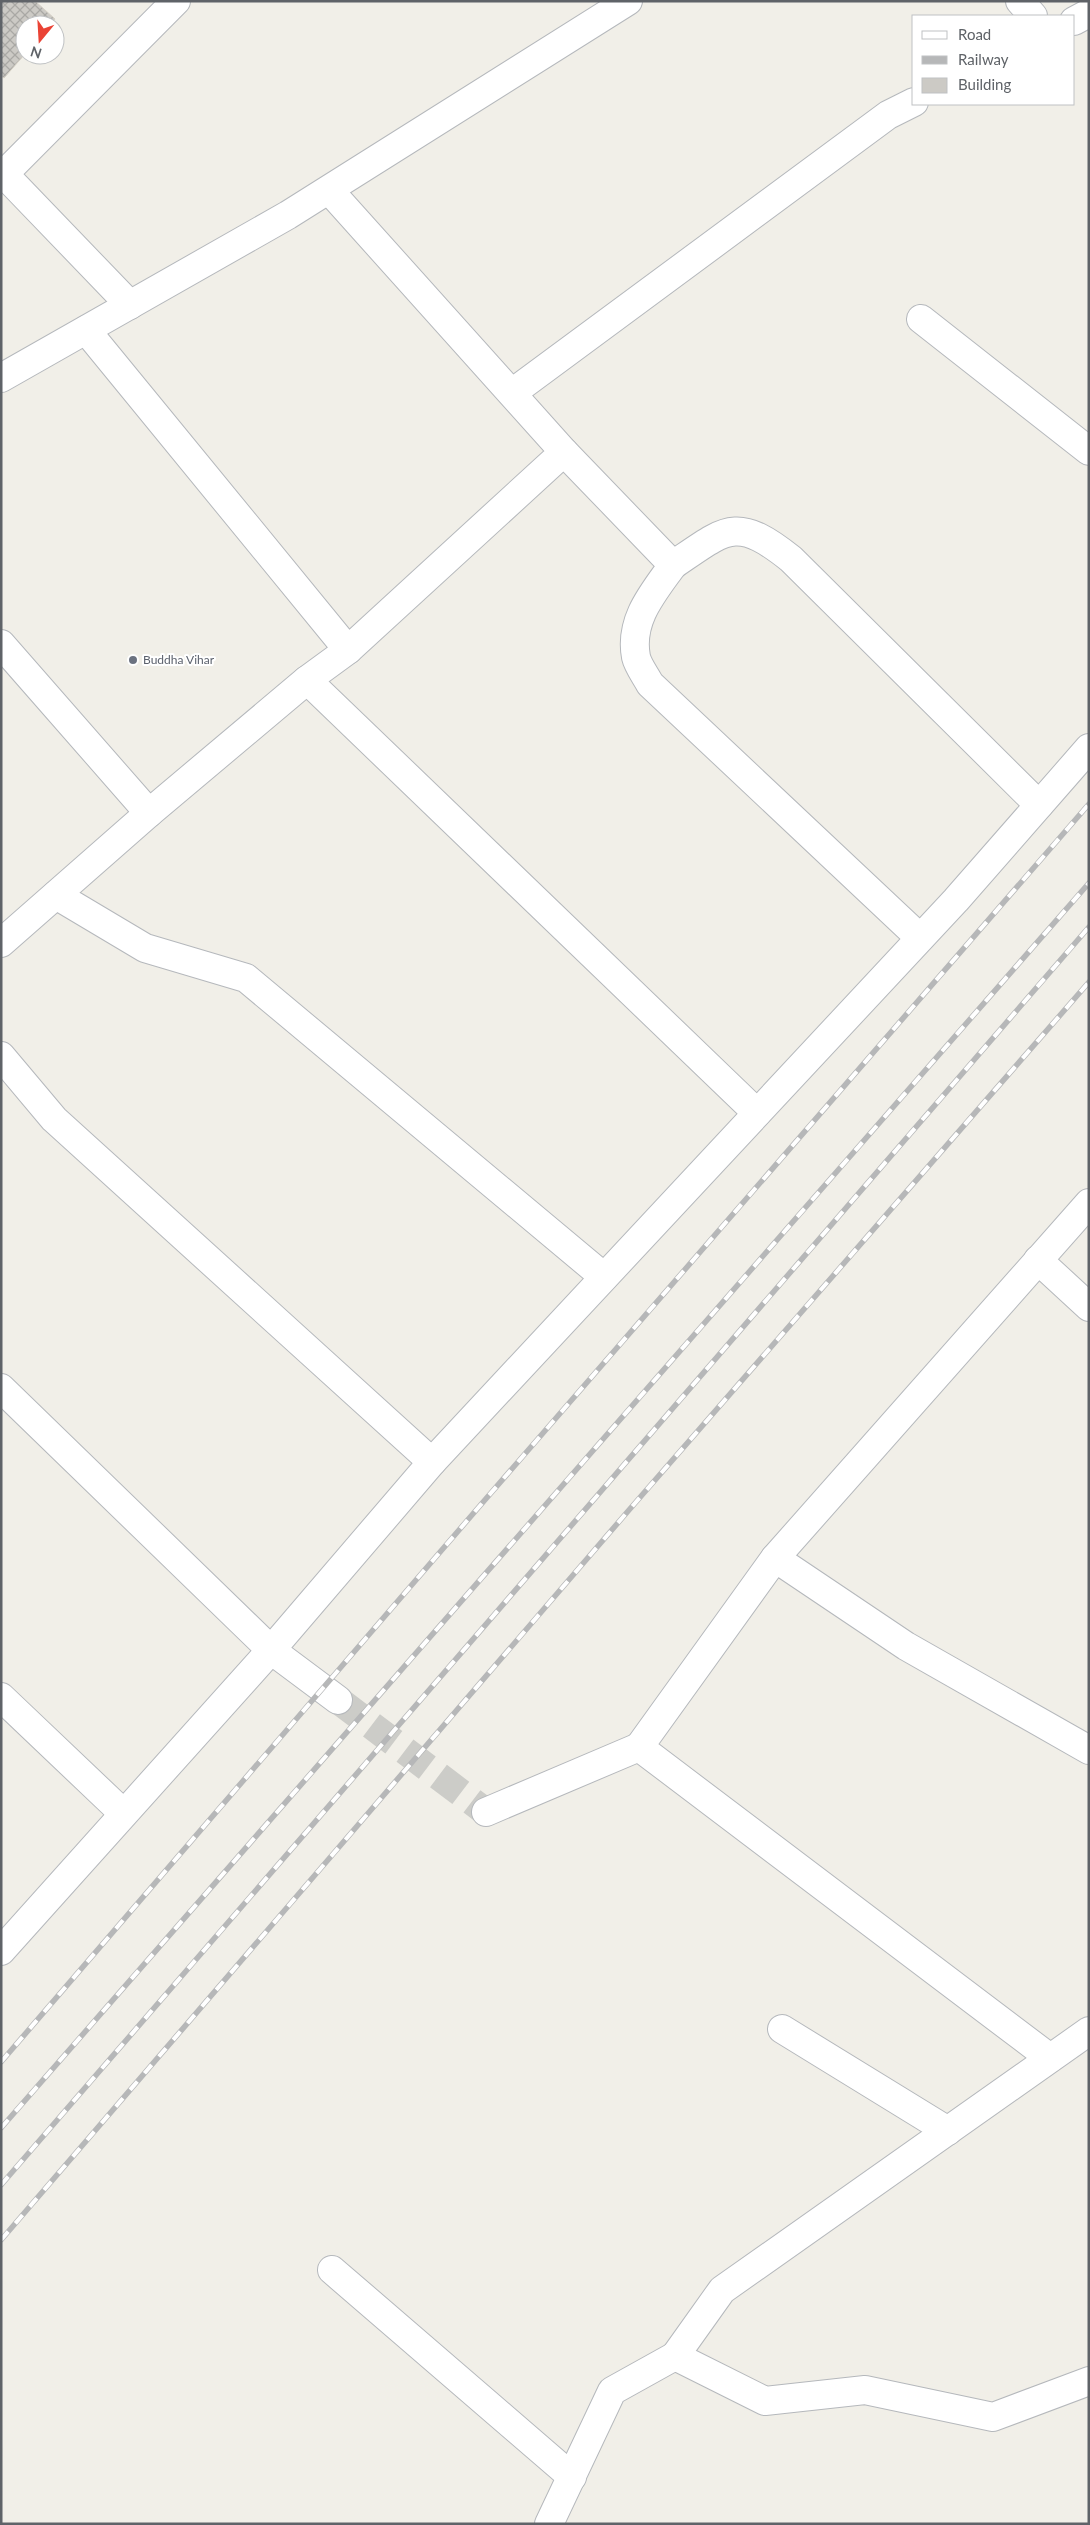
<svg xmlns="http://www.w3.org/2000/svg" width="1090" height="2525" viewBox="0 0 1090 2525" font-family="Lato,sans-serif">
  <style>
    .building { fill: url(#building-cross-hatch); stroke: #d6d1c6 }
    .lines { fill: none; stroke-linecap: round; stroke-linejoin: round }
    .minor-tunnel { stroke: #ccccc8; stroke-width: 28; stroke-dasharray: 28 14; stroke-linecap: butt }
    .minor-casing { stroke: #b5b8bc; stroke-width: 30 }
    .minor { stroke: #fff; stroke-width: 28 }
    .rail-casing { stroke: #b6b7b8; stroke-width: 5.5 }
    .rail { stroke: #fff; stroke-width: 4; stroke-dasharray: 11; stroke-linecap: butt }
    .worship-dot { fill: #6b7280; stroke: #fff; stroke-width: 2 }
    .labels { text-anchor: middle; stroke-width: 4; stroke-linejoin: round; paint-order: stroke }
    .worship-label { font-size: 12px; fill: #5b616d; stroke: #fff; text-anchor: start }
  </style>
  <defs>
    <pattern id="building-cross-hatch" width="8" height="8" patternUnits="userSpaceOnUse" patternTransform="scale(1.25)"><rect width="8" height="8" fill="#cccac5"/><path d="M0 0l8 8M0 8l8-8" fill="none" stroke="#a9a8a4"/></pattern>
  </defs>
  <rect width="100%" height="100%" fill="#f1efe8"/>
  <!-- building -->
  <path class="building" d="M 1,1 L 35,1 L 55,19 L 50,25 L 25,25 L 25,54 L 4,78 L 1,76 Z"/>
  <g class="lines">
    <!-- minor-tunnel -->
    <path class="minor-tunnel" d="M 338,1700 L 486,1812"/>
    <!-- minor casing -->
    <g class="minor-casing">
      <g id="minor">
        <path d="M 1020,1 L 1033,16"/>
        <path d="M 1074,21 L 1089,13"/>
        <path d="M 1,171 L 130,305"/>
        <path d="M 4,174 L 176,1"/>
        <path d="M 921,319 L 1089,451"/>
        <path d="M 86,330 L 348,650"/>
        <path d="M 1,378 L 288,215 L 628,1"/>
        <path d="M 512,393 L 888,115 L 914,102"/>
        <path d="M 564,452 L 673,565 C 653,593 629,620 636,657 C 638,666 646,676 650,684 L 920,938"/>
        <path d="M 673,565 C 726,529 736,515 791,559 L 1039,805"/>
        <path d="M 1,644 L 149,813"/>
        <path d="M 307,680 L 757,1113"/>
        <path d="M 56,895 L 145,948 L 246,978 L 604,1277"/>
        <path d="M 1,943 L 149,813 L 307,680 L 348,650 L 564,452 L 329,190"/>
        <path d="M 1,1056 L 54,1119 L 432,1462 L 271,1650 L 1,1951"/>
        <path d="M 1038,1260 L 1089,1307"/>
        <path d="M 1,1388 L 271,1650 L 338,1700"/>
        <path d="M 432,1462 L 956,900 L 1089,748"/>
        <path d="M 775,1558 L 1089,1203"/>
        <path d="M 1,1697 L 123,1813"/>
        <path d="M 486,1812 L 639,1747"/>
        <path d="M 782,2029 L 948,2131"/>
        <path d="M 1050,2058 L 639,1747 L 775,1558 L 906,1646 L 1089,1750"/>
        <path d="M 332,2270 L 572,2477"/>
        <path d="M 675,2356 L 722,2290 L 1089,2031"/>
        <path d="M 549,2524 L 612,2391 L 675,2356 L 765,2401 L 865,2390 L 993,2417 L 1089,2381"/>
      </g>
    </g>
    <!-- minor -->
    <use href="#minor" class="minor"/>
    <!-- rail casing -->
    <g class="rail-casing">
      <g id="rail">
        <path d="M 1,2062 L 484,1501 L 1089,804"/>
        <path d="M 1,2128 L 1089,883"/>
        <path d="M 1,2185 L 1089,927"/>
        <path d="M 1,2240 L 629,1510 L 1089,982"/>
      </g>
    </g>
    <!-- rail -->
    <use href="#rail" class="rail"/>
  </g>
  <!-- markers -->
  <circle class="worship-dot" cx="133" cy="660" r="5"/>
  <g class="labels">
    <!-- worship labels -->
    <g class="worship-label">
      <text x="143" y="664">Buddha Vihar</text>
    </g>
  </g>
  <!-- border -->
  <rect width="1090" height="2525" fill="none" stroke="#5f6368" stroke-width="5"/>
  <!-- legend -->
  <rect x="912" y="15" width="162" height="90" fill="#ffffff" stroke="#bfc1c3"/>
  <rect x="922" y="31" width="25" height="8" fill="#ffffff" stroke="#bfc1c3"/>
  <text x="958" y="40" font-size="15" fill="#5f6368">Road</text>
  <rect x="922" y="56" width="25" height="8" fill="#b6b7b8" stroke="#bfc1c3"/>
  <text x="958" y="65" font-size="15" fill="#5f6368">Railway</text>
  <rect x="922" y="78" width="25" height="15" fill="#cccac5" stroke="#bfc1c3"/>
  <text x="958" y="90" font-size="15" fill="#5f6368">Building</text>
  <!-- north arrow -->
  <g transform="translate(40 40) rotate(198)"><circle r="24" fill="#ffffff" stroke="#bfc1c3"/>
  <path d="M0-4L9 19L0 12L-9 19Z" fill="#ea4335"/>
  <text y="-8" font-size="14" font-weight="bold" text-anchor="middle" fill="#5f6368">N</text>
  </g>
</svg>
